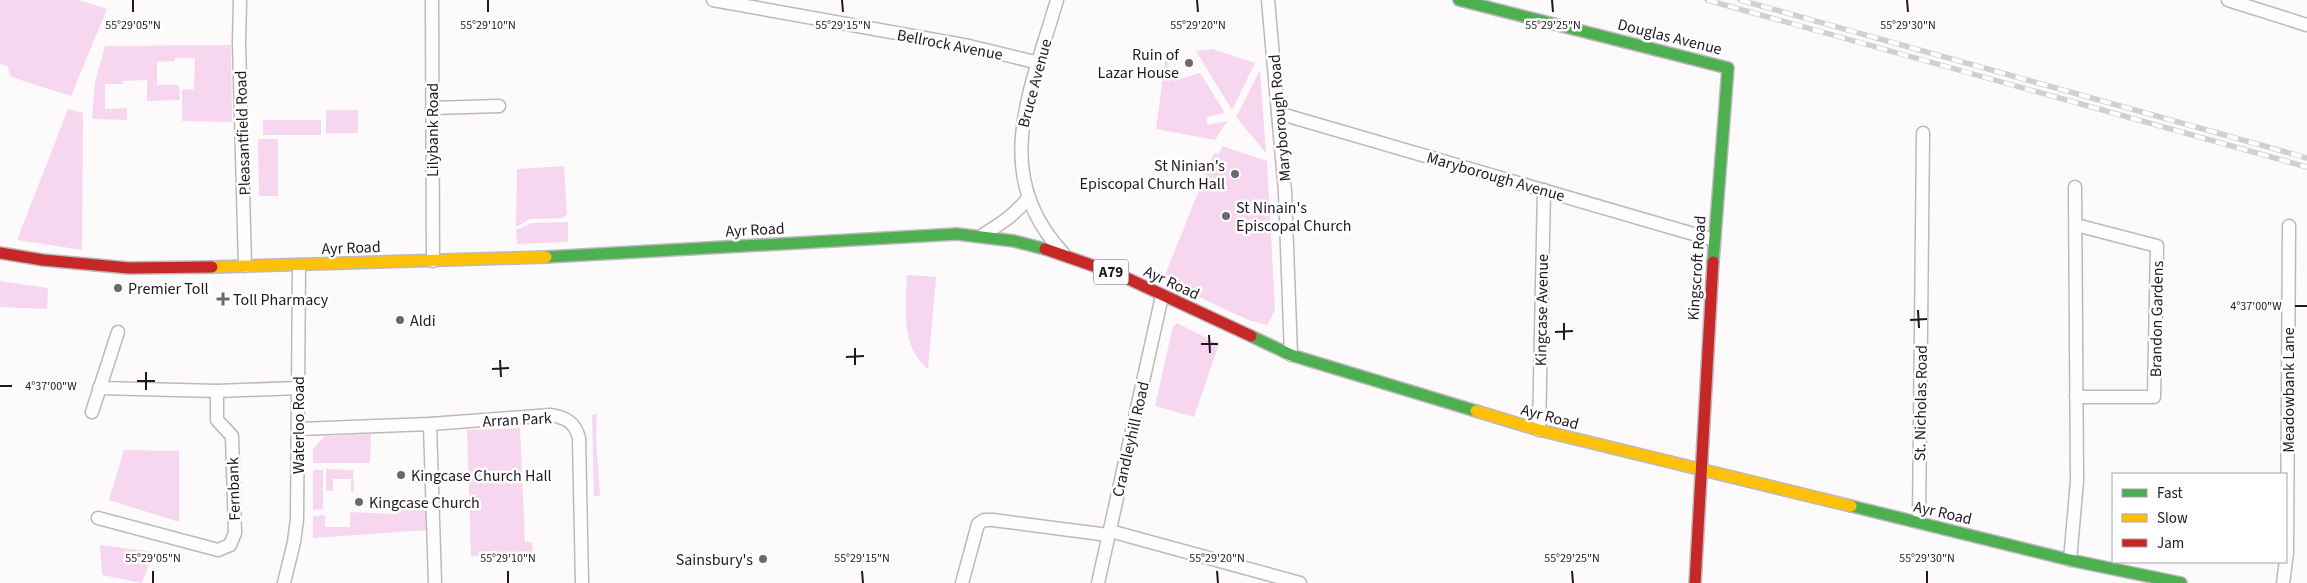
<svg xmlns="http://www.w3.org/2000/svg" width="2307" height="583" viewBox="0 0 2307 583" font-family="'Source Sans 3',sans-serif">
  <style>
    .green { fill: #f6d7ef }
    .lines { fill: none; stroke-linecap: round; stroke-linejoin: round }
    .street-casing { stroke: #beb8bc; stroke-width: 15 }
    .fast-casing { stroke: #beb8bc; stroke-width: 14 }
    .slow-casing { stroke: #beb8bc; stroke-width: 14 }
    .jam-casing { stroke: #beb8bc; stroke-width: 14 }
    .street { stroke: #fffeff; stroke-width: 12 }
    .fast { stroke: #4caf50; stroke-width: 11 }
    .slow { stroke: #ffc107; stroke-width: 11 }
    .jam { stroke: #c62828; stroke-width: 11 }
    .rail-casing { stroke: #d1d0d1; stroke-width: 5.5 }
    .rail { stroke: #fff; stroke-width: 4; stroke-dasharray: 11; stroke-linecap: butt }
    .ticks { fill: none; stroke: #21181f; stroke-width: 2 }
    .poi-dot { fill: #6e676c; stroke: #fff; stroke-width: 2 }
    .labels { text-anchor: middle; stroke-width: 5; stroke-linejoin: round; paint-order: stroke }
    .shield { fill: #fff; stroke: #645d62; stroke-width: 1 }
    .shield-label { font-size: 15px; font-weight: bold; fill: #21181f }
    .street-label { font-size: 16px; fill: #21181f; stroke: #fff }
    .poi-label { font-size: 16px; fill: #21181f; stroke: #fff; text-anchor: start }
    .ticks-label { font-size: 12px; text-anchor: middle; fill: #21181f; stroke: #fff; stroke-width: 5; stroke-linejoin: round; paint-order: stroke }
  </style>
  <rect width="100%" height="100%" fill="#fdfafc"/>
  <!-- green -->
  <g class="green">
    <path d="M 0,0 L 79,0 L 107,9 L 71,96 L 11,77 L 7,66 L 0,64 Z"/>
    <path d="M 231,45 L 232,122 L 182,121 L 182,90 L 194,89 L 195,58 L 175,58 L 175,61 L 157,62 L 157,85 L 179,85 L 180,100 L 147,101 L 147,80 L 123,81 L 123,84 L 105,84 L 105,109 L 127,108 L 127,120 L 92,119 L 95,82 L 105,46 Z"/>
    <path d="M 1212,49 L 1255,63 L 1232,110 L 1196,51 Z"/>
    <path d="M 1166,54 L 1170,73 L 1177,80 L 1200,73 L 1225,113 L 1206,117 L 1208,125 L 1227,121 L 1215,140 L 1156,129 Z"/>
    <path d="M 1260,70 L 1266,153 L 1236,117 Z"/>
    <path d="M 68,109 L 83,113 L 82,250 L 17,240 Z"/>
    <rect x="326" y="110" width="32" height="23"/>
    <rect x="263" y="120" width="58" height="15"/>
    <path d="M 258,139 L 278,139 L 278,196 L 259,196 Z"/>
    <path d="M 1222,146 L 1267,161 L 1275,310 L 1267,325 L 1248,320 L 1163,280 L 1214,153 L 1219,154 Z"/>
    <path d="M 564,166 L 567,214 L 563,218 L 530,219 L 516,227 L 517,169 Z"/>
    <path d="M 568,222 L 568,242 L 517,244 L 516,230 L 532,223 Z"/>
    <path d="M 907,275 L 936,277 L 928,369 C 900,346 906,308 907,275 Z"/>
    <path d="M 0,281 L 48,288 L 47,309 L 0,307 Z"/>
    <path d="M 1177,323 L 1219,344 L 1194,417 L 1155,406 L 1173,326 Z"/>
    <path d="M 597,414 L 596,437 L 600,496 L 594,496 L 592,415 Z"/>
    <path d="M 520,428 L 525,542 L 532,542 L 533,554 L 471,556 L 467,430 Z"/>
    <path d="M 371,434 L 370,463 L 313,463 L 313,449 L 325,436 Z"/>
    <path d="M 124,450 L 179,451 L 179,522 L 109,500 Z"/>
    <path d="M 326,469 L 353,470 L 354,492 L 351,492 L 351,479 L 333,479 L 333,491 L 326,491 Z"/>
    <path d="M 313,470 L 323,470 L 323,509 L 313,510 Z"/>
    <path d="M 396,510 L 427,510 L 428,530 L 313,538 L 313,516 L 325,515 L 325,527 L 350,527 L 350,512 L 396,514 Z"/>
    <path d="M 100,545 L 154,552 L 142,583 L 102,575 Z"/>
  </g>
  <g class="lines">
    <!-- street casing -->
    <g class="street-casing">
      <g id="street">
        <path d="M 240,0 L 239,42 L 245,266"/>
        <path d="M 432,0 L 433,261"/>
        <path d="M 713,0 L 969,46 L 1039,63"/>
        <path d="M 1057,0 C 1031,90 989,174 1063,253"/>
        <path d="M 1268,0 L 1285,192 L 1291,355"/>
        <path d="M 2228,0 L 2307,25"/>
        <path d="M 432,108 L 499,106"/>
        <path d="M 1278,113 L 1714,240"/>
        <path d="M 2076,225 L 2157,246 L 2154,397 L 2076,397"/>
        <path d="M 981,236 C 999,225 1015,215 1028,198"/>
        <path d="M 99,388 L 217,391 L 298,388"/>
        <path d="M 92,412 L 118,332"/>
        <path d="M 430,424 L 435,583"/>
        <path d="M 299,429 L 430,424 L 550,415 C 565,417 575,422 579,438 L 582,583"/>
        <path d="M 1539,430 L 1544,190"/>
        <path d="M 98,518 L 218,550 L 230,545 L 235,533 L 232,436 L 217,420 L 217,391"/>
        <path d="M 1919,522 L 1923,133"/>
        <path d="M 1110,531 L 1300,583"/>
        <path d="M 2070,560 L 2077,481 L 2075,187"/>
        <path d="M 284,583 L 294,542 L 297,519 L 299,265"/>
        <path d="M 962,583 L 978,524 L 984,520 L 993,520 L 1108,535"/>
        <path d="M 1098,583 L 1162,296"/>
        <path d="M 2283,583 L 2287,553 L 2289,226"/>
      </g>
    </g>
    <!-- fast casing -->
    <g class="fast-casing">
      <g id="fast">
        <path d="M 1459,0 L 1728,68 L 1713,262"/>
        <path d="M 546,257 L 957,234 L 1014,241 L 1045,249"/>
        <path d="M 1251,336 L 1291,355 L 1476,411"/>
        <path d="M 1851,506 L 2070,560 L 2181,583"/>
      </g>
    </g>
    <!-- slow casing -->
    <g class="slow-casing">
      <g id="slow">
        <path d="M 212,267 L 546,257"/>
        <path d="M 1476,411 L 1539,430 L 1851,506"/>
      </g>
    </g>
    <!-- jam casing -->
    <g class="jam-casing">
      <g id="jam">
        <path d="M 1045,249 L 1120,275 L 1251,336"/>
        <path d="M 0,253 L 43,260 L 129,268 L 212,267"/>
        <path d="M 1695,583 L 1713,262"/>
      </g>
    </g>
    <!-- street -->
    <use href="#street" class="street"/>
    <!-- fast -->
    <use href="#fast" class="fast"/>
    <!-- slow -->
    <use href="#slow" class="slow"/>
    <!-- jam -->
    <use href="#jam" class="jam"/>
    <!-- rail casing -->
    <g class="rail-casing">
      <g id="rail">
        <path d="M 1707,0 L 2307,167"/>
        <path d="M 1740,0 L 2307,158"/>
      </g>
    </g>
    <!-- rail -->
    <use href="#rail" class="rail"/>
  </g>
  <!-- ticks -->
  <path class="ticks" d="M 133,0 L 133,12M 488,0 L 488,12M 842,0 L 843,12M 1197,0 L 1198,12M 1552,0 L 1553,12M 1907,0 L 1908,12M 2295,306 L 2307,306M 1918,310 L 1919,328M 1910,320 L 1927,319M 1564,323 L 1564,340M 1555,332 L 1573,331M 1209,335 L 1210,353M 1201,344 L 1218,344M 855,348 L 855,365M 846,357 L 864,356M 500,360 L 501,377M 492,369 L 509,368M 146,372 L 146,390M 137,381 L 155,381M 0,386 L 12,386M 153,571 L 153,583M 508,571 L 508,583M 862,571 L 863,583M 1217,571 L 1218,583M 1572,571 L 1573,583M 1927,571 L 1927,583"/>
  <!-- markers -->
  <g class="poi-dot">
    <circle cx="1189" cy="63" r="5"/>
    <circle cx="1235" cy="174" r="5"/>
    <circle cx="1226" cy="216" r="5"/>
    <circle cx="118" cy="288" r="5"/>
    <path d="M220.5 291.5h5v5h5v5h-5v5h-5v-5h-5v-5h5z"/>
    <circle cx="400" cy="320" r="5"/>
    <circle cx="401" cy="475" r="5"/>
    <circle cx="359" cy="502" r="5"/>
    <circle cx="763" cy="559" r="5"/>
  </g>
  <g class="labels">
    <!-- shield labels -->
    <rect class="shield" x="1093.5" y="259.5" width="35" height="25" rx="4"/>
    <g class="shield-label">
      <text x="1111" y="277">A79</text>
    </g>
    <!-- street labels -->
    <g class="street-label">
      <text transform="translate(1670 36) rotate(14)" y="6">Douglas Avenue</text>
      <text transform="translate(950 44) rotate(11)" y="6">Bellrock Avenue</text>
      <text transform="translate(1034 83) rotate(-75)" y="6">Bruce Avenue</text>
      <text transform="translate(1279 118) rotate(-95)" y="6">Maryborough Road</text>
      <text transform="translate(432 130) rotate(-90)" y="6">Lilybank Road</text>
      <text transform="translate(242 133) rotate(-92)" y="6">Pleasantfield Road</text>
      <text transform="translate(1496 176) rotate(16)" y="6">Maryborough Avenue</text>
      <text transform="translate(755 229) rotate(-3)" y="6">Ayr Road</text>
      <text transform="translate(351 247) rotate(-2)" y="6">Ayr Road</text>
      <text transform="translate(1696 268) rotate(-86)" y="6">Kingscroft Road</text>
      <text transform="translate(1172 282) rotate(25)" y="6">Ayr Road</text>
      <text transform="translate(1541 310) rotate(-89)" y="6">Kingcase Avenue</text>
      <text transform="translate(2156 319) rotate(-89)" y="6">Brandon Gardens</text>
      <text transform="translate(2288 390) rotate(-90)" y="6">Meadowbank Lane</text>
      <text transform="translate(1920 403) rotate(-89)" y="6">St. Nicholas Road</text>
      <text transform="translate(1550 416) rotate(15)" y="6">Ayr Road</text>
      <text transform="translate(517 419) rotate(-3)" y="6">Arran Park</text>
      <text transform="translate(298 425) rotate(-90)" y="6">Waterloo Road</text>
      <text transform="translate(1130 439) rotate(-77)" y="6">Crandleyhill Road</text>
      <text transform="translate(233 489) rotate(-92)" y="6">Fernbank</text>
      <text transform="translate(1943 512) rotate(13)" y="6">Ayr Road</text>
    </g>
    <!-- poi labels -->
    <g class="poi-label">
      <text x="1179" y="60" text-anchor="end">Ruin of<tspan x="1179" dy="18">Lazar House</tspan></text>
      <text x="1225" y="171" text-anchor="end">St Ninian's<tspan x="1225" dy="18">Episcopal Church Hall</tspan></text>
      <text x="1236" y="213">St Ninain's<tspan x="1236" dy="18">Episcopal Church</tspan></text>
      <text x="128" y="294">Premier Toll</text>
      <text x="233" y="305">Toll Pharmacy</text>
      <text x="410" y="326">Aldi</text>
      <text x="411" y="481">Kingcase Church Hall</text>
      <text x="369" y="508">Kingcase Church</text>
      <text x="753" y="565" text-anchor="end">Sainsbury's</text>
    </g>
  </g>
  <g class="ticks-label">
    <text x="133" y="29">55°29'05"N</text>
    <text x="488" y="29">55°29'10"N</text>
    <text x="843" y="29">55°29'15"N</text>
    <text x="1198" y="29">55°29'20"N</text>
    <text x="1553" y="29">55°29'25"N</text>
    <text x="1908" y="29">55°29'30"N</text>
    <text x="2256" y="310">4°37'00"W</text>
    <text x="51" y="390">4°37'00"W</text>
    <text x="153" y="562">55°29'05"N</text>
    <text x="508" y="562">55°29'10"N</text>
    <text x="862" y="562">55°29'15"N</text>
    <text x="1217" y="562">55°29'20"N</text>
    <text x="1572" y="562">55°29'25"N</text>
    <text x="1927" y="562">55°29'30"N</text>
  </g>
  <!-- legend -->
  <rect x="2112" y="473" width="175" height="90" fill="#ffffff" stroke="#a6a3a5"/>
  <rect x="2122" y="489" width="25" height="8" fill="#4caf50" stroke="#a6a3a5"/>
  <text x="2157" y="498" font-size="15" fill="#21181f">Fast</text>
  <rect x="2122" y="514" width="25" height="8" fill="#ffc107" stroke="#a6a3a5"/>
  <text x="2157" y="523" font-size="15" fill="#21181f">Slow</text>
  <rect x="2122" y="539" width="25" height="8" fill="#c62828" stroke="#a6a3a5"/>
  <text x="2157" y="548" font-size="15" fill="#21181f">Jam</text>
</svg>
